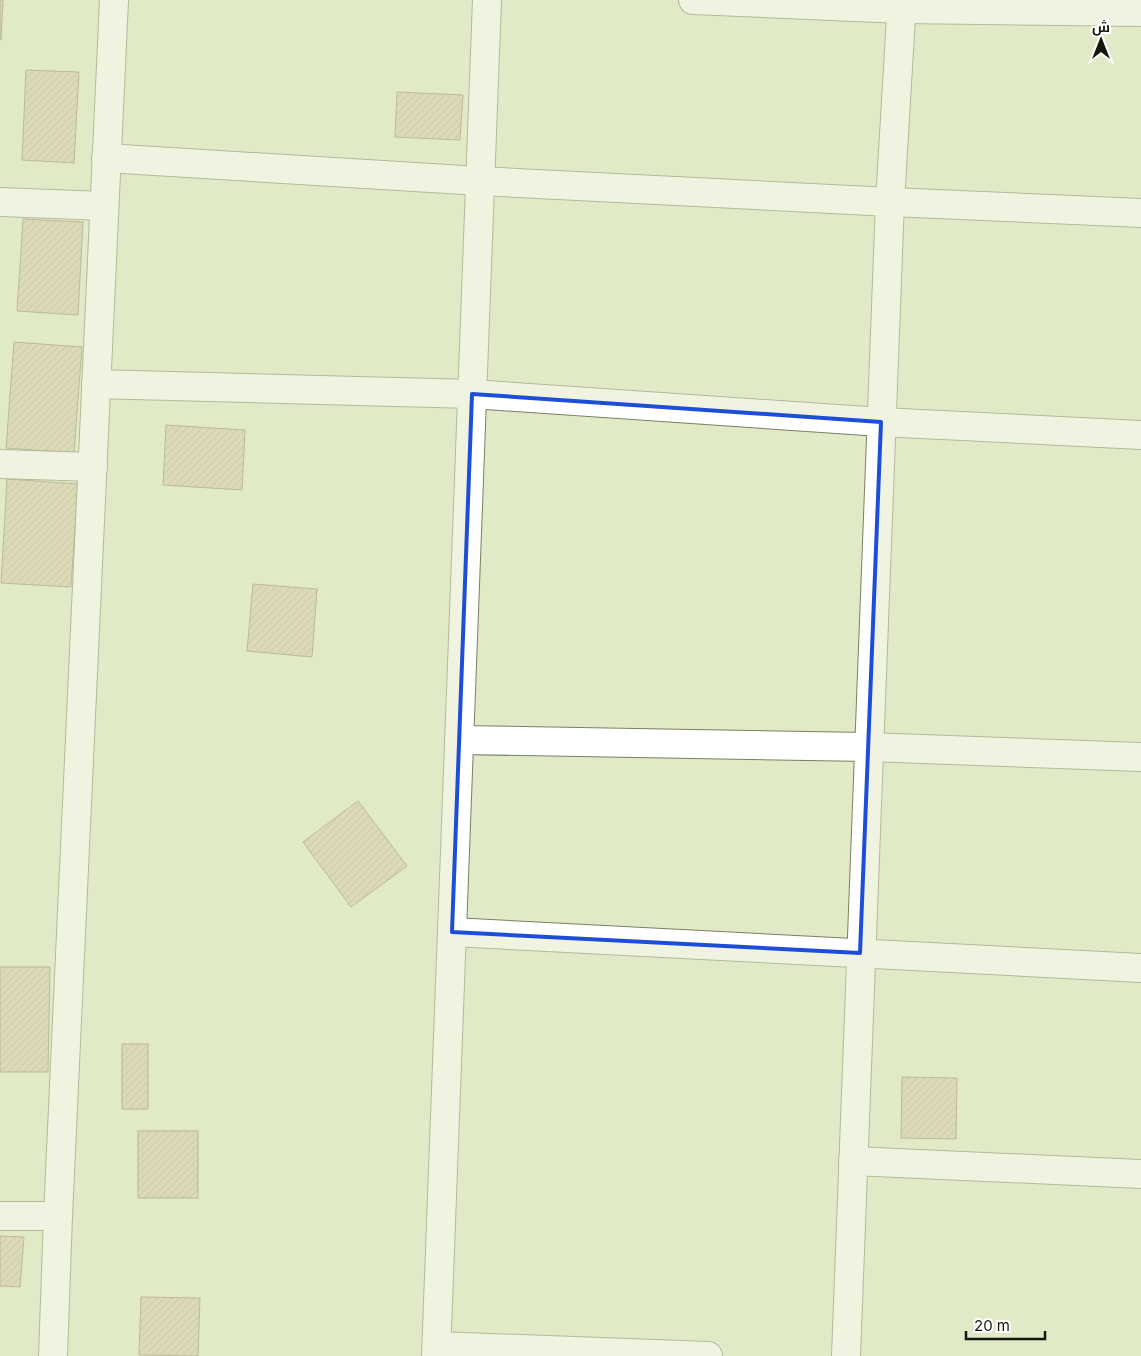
<svg xmlns="http://www.w3.org/2000/svg" width="1141" height="1356" viewBox="0 0 1141 1356" font-family="Inter,Cairo,sans-serif">
  <style>
    .building { fill: url(#building-hatch); stroke: #8d7f60 }
    .lines { fill: none; stroke-linecap: round; stroke-linejoin: round }
    .street-casing { stroke: #798060; stroke-width: 30 }
    .secondary-casing { stroke: #798060; stroke-width: 30 }
    .street { stroke: #fff; stroke-width: 28 }
    .secondary { stroke: #fff; stroke-width: 28 }
    .marked { fill: none; stroke: #1d4ed8; stroke-width: 4; stroke-linejoin: round }
  </style>
  <defs>
    <pattern id="building-hatch" width="6" height="6" patternUnits="userSpaceOnUse" patternTransform="scale(1.25)"><rect width="6" height="6" fill="#d7c7a6"/><path d="M-1 1l2-2M0 6l6-6M5 7l2-2" fill="none" stroke="#b8aa8e"/></pattern>
  </defs>
  <rect width="100%" height="100%" fill="#e1eac7"/>
  <!-- building -->
  <g class="building">
    <path d="M 0,0 L 3,0 L 1,40 L 0,40 Z"/>
    <path d="M 26,70 L 79,72 L 74,163 L 22,160 Z"/>
    <path d="M 397,92 L 463,95 L 460,140 L 395,137 Z"/>
    <path d="M 23,219 L 83,222 L 78,315 L 17,311 Z"/>
    <path d="M 14,342 L 82,347 L 74,453 L 6,448 Z"/>
    <path d="M 166,425 L 245,430 L 242,490 L 163,485 Z"/>
    <path d="M 7,479 L 78,484 L 71,587 L 1,583 Z"/>
    <path d="M 253,584 L 317,589 L 312,657 L 247,651 Z"/>
    <path d="M 358,801 L 407,866 L 351,907 L 303,842 Z"/>
    <path d="M 0,967 L 50,967 L 48,1072 L 0,1072 Z"/>
    <rect x="122" y="1044" width="26" height="65"/>
    <path d="M 902,1077 L 957,1078 L 956,1139 L 901,1138 Z"/>
    <rect x="138" y="1131" width="60" height="67"/>
    <path d="M 0,1236 L 24,1237 L 20,1287 L 0,1286 Z"/>
    <path d="M 141,1297 L 200,1298 L 198,1356 L 139,1355 Z"/>
  </g>
  <g class="lines">
    <!-- street casing -->
    <g class="street-casing">
      <g id="street">
        <path d="M 693,0 L 901,9 L 1141,12"/>
        <path d="M 106,158 L 480,181 L 890,202 L 1141,213"/>
        <path d="M 0,202 L 104,206"/>
        <path d="M 96,384 L 472,394 L 881,422 L 1141,435"/>
        <path d="M 0,464 L 93,467"/>
        <path d="M 459,740 L 868,747 L 1141,757"/>
        <path d="M 452,932 L 1141,968"/>
        <path d="M 853,1161 L 1141,1174"/>
        <path d="M 0,1216 L 58,1216"/>
        <path d="M 437,1346 L 708,1356"/>
        <path d="M 436,1356 L 487,0"/>
        <path d="M 846,1356 L 890,202 L 902,0"/>
      </g>
    </g>
    <!-- secondary casing -->
    <g class="secondary-casing">
      <path id="secondary" d="M 53,1356 L 58,1216 L 114,0"/>
    </g>
    <!-- street -->
    <use href="#street" class="street"/>
    <!-- secondary -->
    <use href="#secondary" class="secondary"/>
  </g>
  <!-- marked area -->
  <path d="M0 0H1141V1356H0ZM 472,394 L 881,422 L 860,953 L 452,932 Z" fill="#e1eac7" fill-opacity=".55" fill-rule="evenodd"/>
  <path class="marked" d="M 472,394 L 881,422 L 860,953 L 452,932 Z"/>
  <!-- north arrow -->
  <g transform="translate(1101 40)" stroke="#ffffff" stroke-width="4" paint-order="stroke">
  <path d="M0-4L9 19L0 12L-9 19Z" fill="#131609"/>
  <text y="-8" font-size="14" font-weight="bold" text-anchor="middle" fill="#131609">ش</text>
  </g>
  <!-- scale -->
  <path d="M966 1331v8h79v-8" fill="none" stroke="#131609" stroke-width="2.5"/>
  <text x="974" y="1331" font-size="15" fill="#131609" stroke="#ffffff" stroke-width="4" paint-order="stroke">20 m</text>
</svg>
